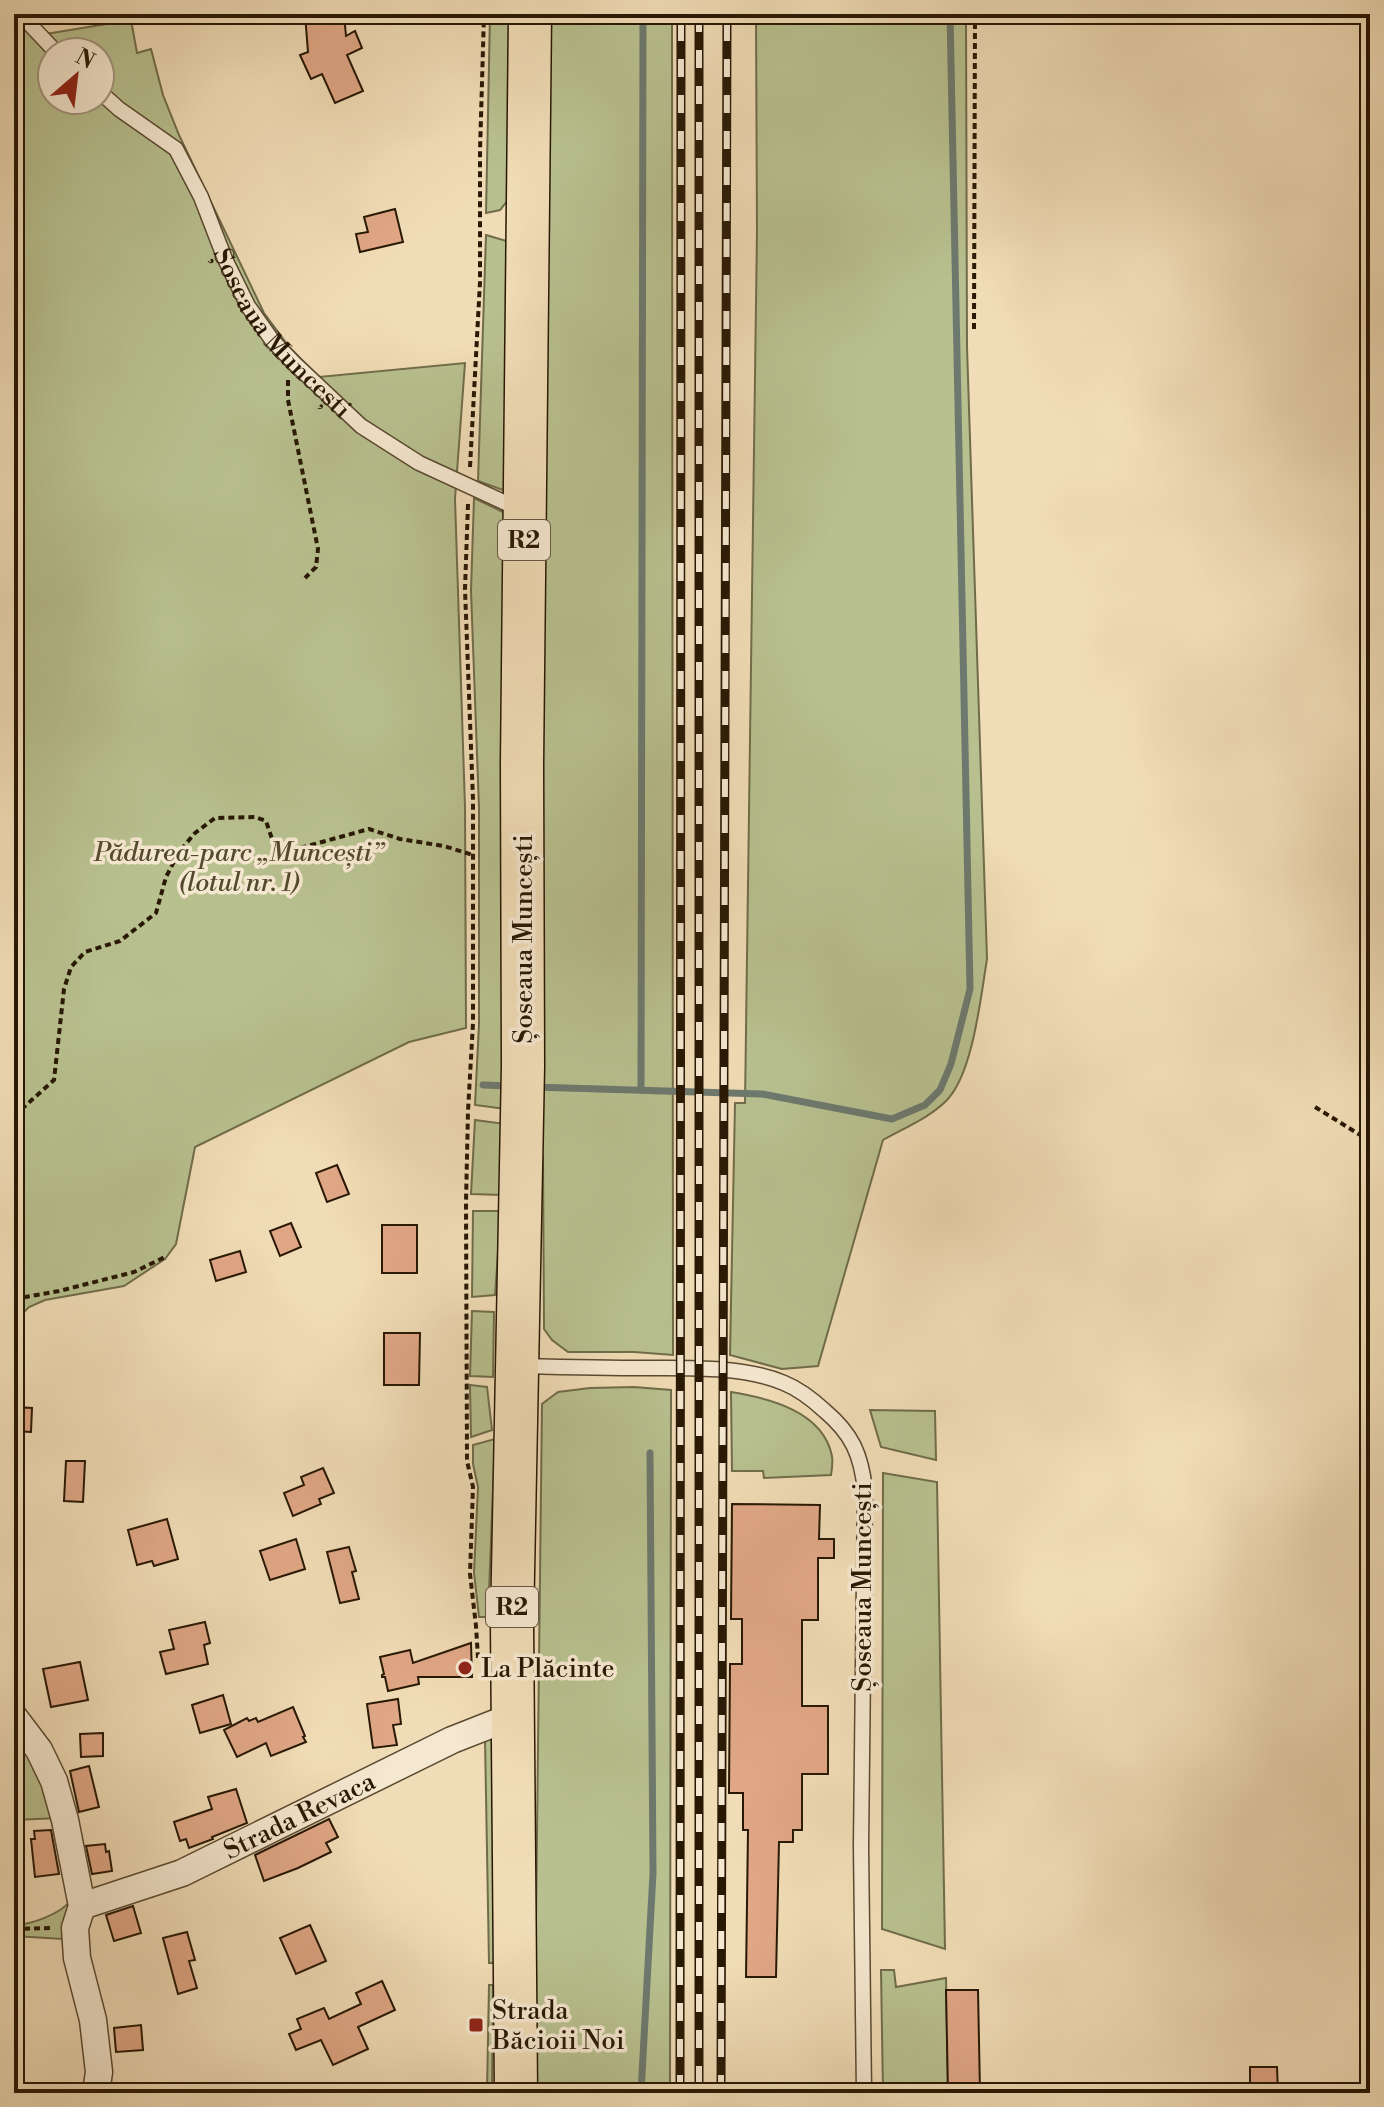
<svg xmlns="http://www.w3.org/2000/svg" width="1384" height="2107" viewBox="0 0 1384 2107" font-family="'Libre Bodoni',serif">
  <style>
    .green { fill: #b8c08f; stroke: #706c4a; stroke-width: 2; fill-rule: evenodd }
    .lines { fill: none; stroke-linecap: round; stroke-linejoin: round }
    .stream { stroke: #6d796e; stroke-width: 7 }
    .building { fill: #e0a786; stroke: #281804; stroke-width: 2 }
    .service-casing { stroke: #5a4930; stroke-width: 17 }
    .minor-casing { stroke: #5a4930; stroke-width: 29 }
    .primary-casing { stroke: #281804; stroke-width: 45 }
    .path { stroke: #281804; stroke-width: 4; stroke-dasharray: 6 4; stroke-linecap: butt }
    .service { stroke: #f5e8d0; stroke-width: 14 }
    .minor { stroke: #f5e8d0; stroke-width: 26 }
    .primary { stroke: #f0dcb6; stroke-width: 42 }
    .rail-casing { stroke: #281804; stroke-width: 9 }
    .rail { stroke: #f5e8d0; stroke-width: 6; stroke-dasharray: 18; stroke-linecap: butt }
    .poi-dot { fill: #8f2418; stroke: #f5e8d0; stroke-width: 3 }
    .labels { text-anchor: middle; stroke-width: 7; stroke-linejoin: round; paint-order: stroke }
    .shield { fill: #f5e8d0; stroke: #665641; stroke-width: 2 }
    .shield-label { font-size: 24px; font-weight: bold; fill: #281804 }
    .street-label { font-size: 26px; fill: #281804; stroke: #f5e8d0 }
    .park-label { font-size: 26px; font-style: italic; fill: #534a2e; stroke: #f5e8d0 }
    .poi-label { font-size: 26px; fill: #281804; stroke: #f5e8d0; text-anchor: start }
  </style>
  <rect width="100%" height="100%" fill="#f0dcb6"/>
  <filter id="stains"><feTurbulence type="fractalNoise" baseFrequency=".0025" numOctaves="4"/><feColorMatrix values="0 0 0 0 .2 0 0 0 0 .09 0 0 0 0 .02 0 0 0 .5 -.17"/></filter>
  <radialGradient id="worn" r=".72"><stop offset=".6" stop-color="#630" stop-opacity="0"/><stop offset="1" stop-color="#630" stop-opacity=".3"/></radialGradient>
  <!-- green -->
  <g class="green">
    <path d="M 14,14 L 46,34 L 131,20 L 137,53 L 151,49 L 163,95 L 179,135 L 264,313 L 290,348 L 319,377 L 465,363 L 455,499 L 465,807 L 466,1028 L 409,1042 L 195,1147 L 176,1244 L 165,1259 L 124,1286 L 45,1300 L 29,1307 L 20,1316 L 14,1315 ZM 52,52 L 100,52 L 100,100 L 52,100 Z"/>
    <path d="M 490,14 L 514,14 L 511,196 L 500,210 L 486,213 Z"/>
    <path d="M 547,14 L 672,14 L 673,1355 L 634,1352 L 568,1352 L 552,1340 L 544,1329 L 543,1159 L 536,1117 Z"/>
    <path d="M 756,14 L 966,14 L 967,347 L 987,959 C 981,995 973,1075 946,1101 C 929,1118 904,1128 883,1140 L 818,1366 L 782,1369 L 730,1355 L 735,1103 L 745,1103 L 757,231 Z"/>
    <path d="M 486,235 L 510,242 L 514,494 L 478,481 Z"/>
    <path d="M 474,498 L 505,513 L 506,1109 L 475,1105 L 479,1024 L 479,808 L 471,591 Z"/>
    <path d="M 475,1120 L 506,1124 L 502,1195 L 471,1194 Z"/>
    <path d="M 473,1211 L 501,1211 L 495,1295 L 472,1297 Z"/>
    <path d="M 472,1311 L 494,1312 L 493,1377 L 470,1376 Z"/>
    <path d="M 470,1385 L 487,1387 L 492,1430 L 471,1437 Z"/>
    <path d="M 634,1387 L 671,1390 L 670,2093 L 534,2093 L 542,1404 L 558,1392 L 590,1388 Z"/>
    <path d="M 731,1392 C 768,1398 823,1411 832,1456 C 833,1462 832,1469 831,1475 L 764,1478 L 763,1471 L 732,1471 Z"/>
    <path d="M 870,1410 L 935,1411 L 936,1460 L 881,1447 Z"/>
    <path d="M 495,1439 L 488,1617 L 479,1617 L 474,1573 L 478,1487 L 473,1464 L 473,1445 Z"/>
    <path d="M 883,1473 L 937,1482 L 945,1949 L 882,1929 Z"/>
    <path d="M 496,1735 L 494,1963 L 489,1963 L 485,1739 Z"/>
    <path d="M 14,1736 L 18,1736 L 59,1818 L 14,1820 Z"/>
    <path d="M 71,1900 L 63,1939 L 14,1936 L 14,1924 C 30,1926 62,1913 71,1900 Z"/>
    <path d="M 881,1970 L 894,1970 L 896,1987 L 946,1978 L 948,2093 L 883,2093 Z"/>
    <path d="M 489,1985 L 493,1985 L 492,2093 L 487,2093 Z"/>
  </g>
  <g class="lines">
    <!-- stream -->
    <g class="stream">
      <path d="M 483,1085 L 510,1086"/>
      <path d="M 534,1087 L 762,1094 L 892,1119 L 925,1105 L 940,1090 L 951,1064 L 970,989 L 950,14"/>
      <path d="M 641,1090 L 643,14"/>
      <path d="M 641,2093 L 653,1873 L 650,1453"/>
    </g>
  </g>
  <!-- building -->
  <g class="building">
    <path d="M 305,14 L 344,14 L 346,36 L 355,31 L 362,48 L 347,55 L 363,91 L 335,103 L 322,74 L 311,79 L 300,55 L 308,52 Z"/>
    <path d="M 395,209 L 403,242 L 360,252 L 356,234 L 368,232 L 364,217 Z"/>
    <path d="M 337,1165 L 349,1194 L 327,1202 L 316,1173 Z"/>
    <path d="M 291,1223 L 301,1247 L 280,1256 L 270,1231 Z"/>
    <rect x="382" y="1225" width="35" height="48"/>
    <path d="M 240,1251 L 246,1272 L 216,1281 L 210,1260 Z"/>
    <path d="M 384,1333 L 420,1333 L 419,1385 L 384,1385 Z"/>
    <path d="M 14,1407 L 32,1408 L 31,1432 L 14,1431 Z"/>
    <path d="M 66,1461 L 85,1461 L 83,1502 L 64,1501 Z"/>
    <path d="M 323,1468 L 334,1493 L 319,1499 L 321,1504 L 293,1516 L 284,1493 L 304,1485 L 301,1477 Z"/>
    <path d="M 732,1504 L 820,1505 L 819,1539 L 834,1539 L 834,1558 L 818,1558 L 818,1620 L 802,1620 L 802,1706 L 828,1706 L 828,1774 L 802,1774 L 802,1830 L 793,1830 L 793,1842 L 779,1842 L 776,1977 L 746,1977 L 748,1830 L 743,1830 L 743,1793 L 729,1793 L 730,1664 L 742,1664 L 742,1619 L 731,1619 Z"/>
    <path d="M 167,1519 L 178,1559 L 154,1566 L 152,1561 L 137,1565 L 128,1530 Z"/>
    <path d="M 296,1539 L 305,1569 L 270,1580 L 260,1551 Z"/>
    <path d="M 349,1547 L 356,1571 L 352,1572 L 359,1599 L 340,1603 L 327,1552 Z"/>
    <path d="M 205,1622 L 210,1643 L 204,1645 L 208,1664 L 166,1674 L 160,1652 L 174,1649 L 169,1630 Z"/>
    <path d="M 471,1643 L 472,1677 L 418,1677 L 419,1684 L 388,1691 L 385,1677 L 382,1677 L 382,1675 L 384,1674 L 380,1657 L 410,1650 L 413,1663 Z"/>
    <path d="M 80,1662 L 88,1700 L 51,1707 L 43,1669 Z"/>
    <path d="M 223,1695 L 231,1724 L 200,1733 L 192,1705 Z"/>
    <path d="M 398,1699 L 401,1724 L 393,1725 L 397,1745 L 373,1748 L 367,1704 Z"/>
    <path d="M 293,1707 L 305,1736 L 303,1737 L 306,1742 L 271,1756 L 266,1743 L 237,1757 L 224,1730 L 247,1718 L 249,1721 L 256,1718 L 258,1722 Z"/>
    <path d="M 103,1733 L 103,1756 L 81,1757 L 80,1734 Z"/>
    <path d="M 89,1766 L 99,1807 L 79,1812 L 70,1771 Z"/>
    <path d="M 236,1789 L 247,1823 L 212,1837 L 213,1839 L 189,1848 L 186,1839 L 180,1841 L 174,1822 L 212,1809 L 208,1797 Z"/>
    <path d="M 329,1819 L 338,1837 L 326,1843 L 331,1852 L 298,1868 L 264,1881 L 255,1855 Z"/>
    <path d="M 51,1830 L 59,1874 L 35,1877 L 31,1839 L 35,1839 L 34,1831 Z"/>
    <path d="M 105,1844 L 106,1852 L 109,1851 L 112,1871 L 92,1874 L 86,1846 Z"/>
    <path d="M 133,1906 L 141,1933 L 114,1941 L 106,1915 Z"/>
    <path d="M 310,1925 L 326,1961 L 296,1974 L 280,1938 Z"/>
    <path d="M 187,1932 L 195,1960 L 189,1961 L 197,1988 L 178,1994 L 163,1938 Z"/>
    <path d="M 382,1981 L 395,2010 L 358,2027 L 368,2049 L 333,2065 L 321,2040 L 296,2050 L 289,2034 L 301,2029 L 297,2019 L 324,2008 L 329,2019 L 361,2004 L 356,1993 Z"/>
    <path d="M 946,1990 L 978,1990 L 980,2093 L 948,2093 Z"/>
    <path d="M 141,2025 L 143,2050 L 116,2052 L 114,2028 Z"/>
    <path d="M 1250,2067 L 1277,2067 L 1278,2093 L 1250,2093 Z"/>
  </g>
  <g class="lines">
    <!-- service casing -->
    <g class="service-casing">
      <g id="service">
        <path d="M 20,14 L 56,52"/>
        <path id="s1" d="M 100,92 L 119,109 L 176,149 L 201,197 L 225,259 L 248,306 L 272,340 L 294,363 L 361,426 L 419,463 L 521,510"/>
        <path d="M 522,1366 C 563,1367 604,1368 645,1368 C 688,1368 744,1366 784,1383 C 799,1389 813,1400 825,1411 C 852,1434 861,1454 865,1490 L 861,1846 L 864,2093"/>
      </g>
    </g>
    <!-- minor casing -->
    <g class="minor-casing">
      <g id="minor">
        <path d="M 14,1717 L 39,1750 L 54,1781 L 65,1820 L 82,1906 L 75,1928 L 77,1958 L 93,2020 L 99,2072 L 96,2093"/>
        <path id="s2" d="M 82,1906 L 182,1873 L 452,1740 L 513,1716"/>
      </g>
    </g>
    <!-- primary casing -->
    <g class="primary-casing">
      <path id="primary" d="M 516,2093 L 512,1624 L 523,1066 L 522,765 L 530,14"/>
    </g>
    <!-- path -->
    <g class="path">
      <path d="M 974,329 L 975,14"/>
      <path d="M 288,380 L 288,400 L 318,549 L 316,567 L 305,578"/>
      <path d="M 470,467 L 480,282 L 480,151 L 484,14"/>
      <path d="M 468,504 L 465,589 L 473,800 L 473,1023 L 468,1111 L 466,1202 L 467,1461 L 473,1487 L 470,1574 L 476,1626 L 478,1658"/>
      <path d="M 1315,1107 L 1370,1141"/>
      <path d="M 14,1116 L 54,1080 L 64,989 L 71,967 L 85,952 L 120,941 L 156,913 L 166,877 L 179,852 L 195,833 L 215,818 L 255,817 L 266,821 L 273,842 L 293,850 L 369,829 L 400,839 L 444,846 L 473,855"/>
      <path d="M 14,1299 L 59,1291 L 134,1272 L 167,1256"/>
      <path d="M 14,1929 L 51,1928"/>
    </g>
    <!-- service -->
    <use href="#service" class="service"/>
    <!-- minor -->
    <use href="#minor" class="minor"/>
    <!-- primary -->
    <use href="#primary" class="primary"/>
    <!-- rail casing -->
    <g class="rail-casing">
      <g id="rail">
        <path d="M 699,14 L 699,2093"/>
        <path d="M 680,2093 L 681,14"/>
        <path d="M 721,2093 C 722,1400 726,707 727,14"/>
      </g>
    </g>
    <!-- rail -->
    <use href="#rail" class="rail"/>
  </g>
  <!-- markers -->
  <g class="poi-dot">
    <circle cx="465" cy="1668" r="8"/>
    <rect x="468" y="2017" width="16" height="16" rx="4"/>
  </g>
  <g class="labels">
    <!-- shield labels -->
    <g class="shield">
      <rect x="498" y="520" width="52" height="40" rx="6"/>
      <rect x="486" y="1587" width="52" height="40" rx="6"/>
    </g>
    <g class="shield-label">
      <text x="524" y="548">R2</text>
      <text x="512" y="1615">R2</text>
    </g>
    <!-- street labels -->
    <g class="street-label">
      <text dy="9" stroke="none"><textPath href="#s1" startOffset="310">Șoseaua Muncești</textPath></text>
      <text transform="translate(523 939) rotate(-90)" y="9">Șoseaua Muncești</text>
      <text transform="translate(862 1587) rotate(-90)" y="9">Șoseaua Muncești</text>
      <text dy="9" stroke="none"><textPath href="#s2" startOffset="236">Strada Revaca</textPath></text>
    </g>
    <!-- park labels -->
    <g class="park-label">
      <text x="239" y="861">Pădurea-parc „Muncești”<tspan x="239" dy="30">(lotul nr. 1)</tspan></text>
    </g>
    <!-- poi labels -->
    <g class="poi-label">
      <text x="481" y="1677">La Plăcinte</text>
      <text x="492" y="2019">Strada<tspan x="492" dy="30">Băcioii Noi</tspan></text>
    </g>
  </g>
  <!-- margin -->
  <rect width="1384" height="2107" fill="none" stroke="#f0dcb6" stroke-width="48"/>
  <rect x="16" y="16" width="1352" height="2075" fill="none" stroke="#281804" stroke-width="4"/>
  <rect x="24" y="24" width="1336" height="2059" fill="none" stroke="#281804" stroke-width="2"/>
  <!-- north arrow -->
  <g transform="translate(76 76) rotate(28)"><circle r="38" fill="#f5e8d0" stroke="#a3957e" stroke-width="2"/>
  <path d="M0-6L14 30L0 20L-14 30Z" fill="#8f2418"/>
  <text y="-12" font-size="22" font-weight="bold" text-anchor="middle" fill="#281804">N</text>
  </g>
  <rect width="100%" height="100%" filter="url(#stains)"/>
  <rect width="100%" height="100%" fill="url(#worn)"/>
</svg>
